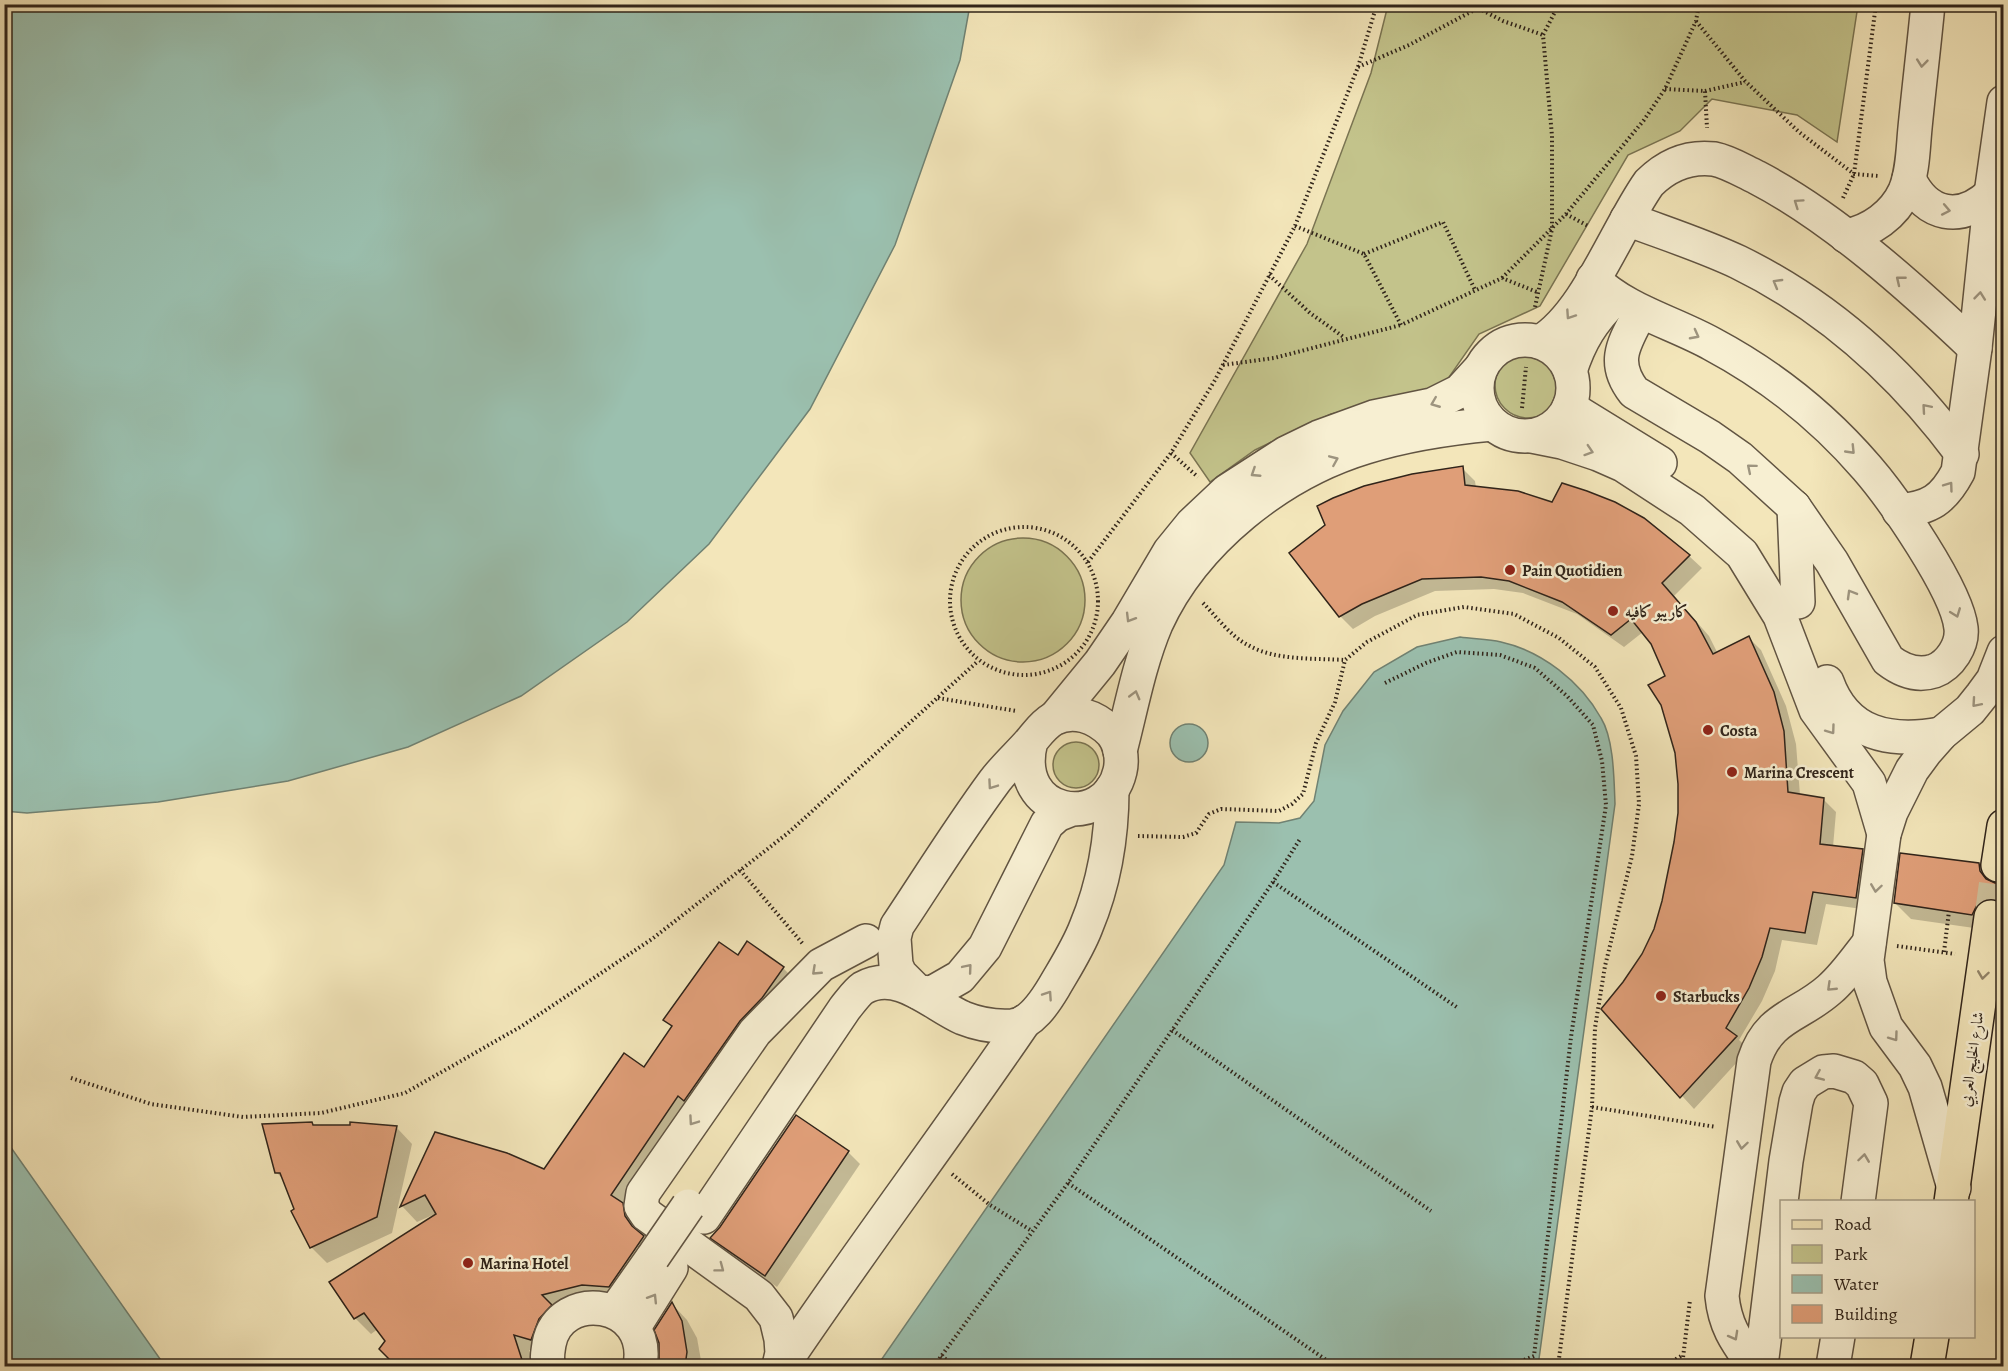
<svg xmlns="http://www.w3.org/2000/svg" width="2008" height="1371" viewBox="0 0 2008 1371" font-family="Alegreya,Amiri,serif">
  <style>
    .green { fill: #c3c38b; stroke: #7a7452; stroke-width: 1.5 }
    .water { fill: #9bc0af; stroke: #708273; stroke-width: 1.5 }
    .shadow { fill: #0003 }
    .building { fill: #df9e78; stroke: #30241a; stroke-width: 1.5 }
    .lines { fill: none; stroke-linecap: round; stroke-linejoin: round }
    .major-tunnel { stroke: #ccbf9a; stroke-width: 33; stroke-dasharray: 33 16; stroke-linecap: butt }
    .minor-casing { stroke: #615442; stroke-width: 36 }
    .major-casing { stroke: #30241a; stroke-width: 36 }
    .path { stroke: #30241a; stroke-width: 4; stroke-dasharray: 1.5 3; stroke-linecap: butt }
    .minor { stroke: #f7efd2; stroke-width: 33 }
    .major { stroke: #f3e6ba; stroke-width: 33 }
    .minor-bridge-casing { stroke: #615442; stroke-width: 36; stroke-linecap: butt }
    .minor-bridge { stroke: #f7efd2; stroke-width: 33 }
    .oneway { stroke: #9d947f }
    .oneway2 { stroke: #92856a }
    .poi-dot { fill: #8f2418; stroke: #f7efd2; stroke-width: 2 }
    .labels { text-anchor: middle; stroke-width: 5; stroke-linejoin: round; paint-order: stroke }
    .poi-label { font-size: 16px; font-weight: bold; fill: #30241a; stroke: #f7efd2; text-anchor: start }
    .street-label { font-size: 16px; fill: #30241a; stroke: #f7efd2 }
  </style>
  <rect width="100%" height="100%" fill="#f3e6ba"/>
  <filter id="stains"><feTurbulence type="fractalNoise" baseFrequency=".00333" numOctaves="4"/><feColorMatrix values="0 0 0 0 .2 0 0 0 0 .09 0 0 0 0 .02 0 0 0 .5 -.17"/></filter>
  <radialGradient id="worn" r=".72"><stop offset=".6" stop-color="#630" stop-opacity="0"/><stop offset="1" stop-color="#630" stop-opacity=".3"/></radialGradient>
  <!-- green -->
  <g class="green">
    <path d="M 1388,5 L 1858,5 L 1837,142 L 1797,115 L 1712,99 L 1680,131 L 1628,155 L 1540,306 L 1479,334 L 1445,383 L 1421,394 L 1331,414 L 1255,450 L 1210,482 L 1190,453 L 1307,244 L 1371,73 Z"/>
    <circle cx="1528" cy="385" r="33"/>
    <circle cx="1023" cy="600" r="62"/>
    <circle cx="1076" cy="765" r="23"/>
  </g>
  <!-- water -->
  <g class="water">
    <path d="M 4,5 L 5,4 L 970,5 L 960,60 L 895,245 L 810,409 L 709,544 L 627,622 L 521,696 L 408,747 L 288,781 L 158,802 L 27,813 L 4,811 Z"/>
    <path d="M 1460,637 C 1473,639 1488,639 1501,642 C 1542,651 1581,682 1601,718 C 1614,739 1614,780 1615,804 L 1538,1366 L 877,1366 L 1224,865 L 1236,822 L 1279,823 L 1300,818 L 1314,801 L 1325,745 L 1343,711 L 1374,672 L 1417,647 Z"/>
    <circle cx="1189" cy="743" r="19"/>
    <path d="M 4,1139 L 5,1139 L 165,1366 L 5,1366 Z"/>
  </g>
  <!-- shadow -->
  <g class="shadow">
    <path d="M 1462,468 L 1475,481 L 1476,488 L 1689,556 L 1702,568 L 1674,596 L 1709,636 L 1718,654 L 1749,638 L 1761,650 L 1786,706 L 1796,744 L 1800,795 L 1823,799 L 1836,812 L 1833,847 L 1862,850 L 1875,863 L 1869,910 L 1826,904 L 1817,945 L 1782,940 L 1775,971 L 1762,1001 L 1739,1040 L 1749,1049 L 1694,1109 L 1603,1009 L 1624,983 L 1643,954 L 1655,929 L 1663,901 L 1680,813 L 1679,783 L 1667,677 L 1652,644 L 1643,632 L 1624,647 L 1577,614 L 1523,593 L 1494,589 L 1435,591 L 1375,616 L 1353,629 L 1340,616 L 1291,553 Z"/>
    <path d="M 1979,864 L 1995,880 L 1995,885 L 2004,884 L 2004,915 L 1988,930 L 1911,919 L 1895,903 Z"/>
    <path d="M 738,957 L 783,968 L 799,984 L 638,1220 L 641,1234 L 659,1253 L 599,1300 L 547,1355 L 529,1350 L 534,1366 L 398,1366 L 381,1349 L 387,1341 L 378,1329 L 371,1334 L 355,1318 L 436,1215 L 435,1214 L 417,1222 L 402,1206 L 436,1134 L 544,1171 L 645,1069 L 673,1028 L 665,1020 Z"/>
    <path d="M 314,1127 L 397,1128 L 412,1144 L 392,1233 L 327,1263 L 311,1247 L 285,1181 L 276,1172 Z"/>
    <path d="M 848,1152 L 860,1164 L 777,1287 L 724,1249 L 712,1238 Z"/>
    <path d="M 672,1304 L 687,1320 L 697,1338 L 702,1366 L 660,1366 L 660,1343 Z"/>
  </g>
  <!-- building -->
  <g class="building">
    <path d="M 1463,466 L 1465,485 L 1518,491 L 1552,502 L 1562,483 L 1587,491 L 1615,502 L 1644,518 L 1690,555 L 1662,583 L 1696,622 L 1713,654 L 1749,636 L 1774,692 L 1784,731 L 1788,792 L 1824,798 L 1820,844 L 1863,849 L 1856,898 L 1813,892 L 1805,933 L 1770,928 L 1762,957 L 1749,988 L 1726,1028 L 1737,1036 L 1680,1098 L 1601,1009 L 1623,982 L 1642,954 L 1654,929 L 1662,901 L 1674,842 L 1678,813 L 1678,784 L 1675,753 L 1661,705 L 1648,685 L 1665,676 L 1651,644 L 1631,619 L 1611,635 L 1562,602 L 1509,581 L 1481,577 L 1422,579 L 1362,604 L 1339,617 L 1289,553 L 1325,525 L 1317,506 L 1333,498 L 1364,486 L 1412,474 Z"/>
    <path d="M 1900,853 L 1979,863 L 1980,871 L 1986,879 L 1995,883 L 2004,883 L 2004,903 L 1994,899 L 1985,899 L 1977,905 L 1972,915 L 1894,903 Z"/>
    <path d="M 747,941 L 784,967 L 762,998 L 740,1021 L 684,1101 L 678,1096 L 611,1195 L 623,1203 L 625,1216 L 632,1226 L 644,1236 L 609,1287 L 582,1285 L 542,1295 L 552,1305 L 539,1319 L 531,1340 L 514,1335 L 524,1366 L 396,1366 L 379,1349 L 385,1341 L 364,1313 L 354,1319 L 329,1282 L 436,1214 L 425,1195 L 400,1207 L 435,1132 L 507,1153 L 544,1169 L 624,1053 L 644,1067 L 672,1026 L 663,1020 L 719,942 L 738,955 Z"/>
    <path d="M 796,1115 L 849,1151 L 765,1276 L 710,1238 L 720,1227 Z"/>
    <path d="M 312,1122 L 313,1125 L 350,1125 L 350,1122 L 397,1126 L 377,1217 L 310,1248 L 291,1211 L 294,1209 L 280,1173 L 275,1173 L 262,1124 Z"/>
    <path d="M 672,1302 L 682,1321 L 687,1352 L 685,1366 L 659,1366 L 659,1343 L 654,1330 Z"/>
  </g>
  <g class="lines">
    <!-- major-tunnel -->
    <path class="major-tunnel" d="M 1991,917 L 1998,865"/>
    <!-- minor casing -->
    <g class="minor-casing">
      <g id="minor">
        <path d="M 1909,179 C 1927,216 1960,223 1991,194"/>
        <path d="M 1627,219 C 1664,233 1702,245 1738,262 C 1830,307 1902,373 1962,454"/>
        <path d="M 1846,236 C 1871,231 1894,215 1905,191 C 1913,172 1913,148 1915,128 C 1919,87 1924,46 1928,4"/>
        <path d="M 1593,279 C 1626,311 1672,322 1712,344 C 1770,375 1824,418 1867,468 C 1893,498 1957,590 1961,628 C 1963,645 1950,665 1934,671 C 1916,677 1901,670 1888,660 L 1832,562 L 1794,507 L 1740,458 L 1710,437 L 1634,392 C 1610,361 1625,342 1641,311"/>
        <circle cx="1525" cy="388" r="48"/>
        <path d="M 1540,342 C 1586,315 1617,228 1649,183 C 1667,165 1688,156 1714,159 C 1729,162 1743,171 1756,177 C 1833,217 1912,288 1975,348"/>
        <path d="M 1570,371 C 1580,340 1592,321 1615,298"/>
        <path d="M 1569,407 L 1660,463"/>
        <path d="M 1532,436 L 1562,442 L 1598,454 L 1623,465 L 1692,510 L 1742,554 L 1780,616 L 1816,710 L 1869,783 L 1884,834"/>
        <path d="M 1794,507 L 1798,602"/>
        <path d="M 1899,511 C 1930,508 1943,500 1958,472 L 1975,348 L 1991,194 L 2004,102"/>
        <path d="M 1827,682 C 1846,735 1890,743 1941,734"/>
        <path d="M 1055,718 L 1100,663 L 1128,622 L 1170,551 L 1192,524 L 1227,491 L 1286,453 L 1319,437 L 1374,417 L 1432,405 L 1460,391 L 1481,368"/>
        <path d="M 1031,741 C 1011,817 1106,832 1120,771 C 1123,758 1120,742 1111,732 C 1096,717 1074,708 1053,719 C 1043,725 1038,733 1031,741 C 1019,755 1005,767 994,782 C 960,828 929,878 897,926 L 894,938 L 896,965 L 900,974 L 918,992 L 932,993 L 960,977 L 985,947 L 1047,824 L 1057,815 L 1072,809"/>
        <path d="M 1120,751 C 1131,709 1139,664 1156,624 C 1194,541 1280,473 1366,447 C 1407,434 1449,428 1492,424"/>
        <path d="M 1954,1188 L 1925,1087 L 1915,1066 L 1886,1027 L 1870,982 L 1867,960 L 1884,834 L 1891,812 L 1912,770 L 1926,751 L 1941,734 L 1970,710 L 1982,695 L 1993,680 L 2004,652"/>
        <path d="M 704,1217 L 845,1008 C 850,1002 857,992 863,988 C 898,968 933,1005 963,1018 C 978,1024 996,1027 1012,1026 C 1031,1024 1045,1002 1054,987 C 1065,968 1078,948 1086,927 C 1104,884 1112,836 1112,789"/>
        <path d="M 615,1311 L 653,1257"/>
        <path d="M 634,1327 L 671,1268"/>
        <path d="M 549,1366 C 546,1358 548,1352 549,1344 C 559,1288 652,1299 640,1366"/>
        <path d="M 779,1366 L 782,1353 L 781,1339 L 776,1318 L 759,1296 L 647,1215 L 641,1206 L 643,1193 L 755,1032 L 821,965 L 866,941"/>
        <path d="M 782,1366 C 860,1250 945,1138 1024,1022"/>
        <path d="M 1754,1366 C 1737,1342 1725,1327 1722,1296 L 1754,1061 C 1769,1015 1799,1017 1830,989 C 1845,976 1857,958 1869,943"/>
        <path d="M 1761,1366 L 1786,1161 L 1796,1102 L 1799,1092 L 1805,1083 L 1823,1072 L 1834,1071 L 1854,1077 L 1862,1084 L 1871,1103 L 1858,1202"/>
        <path d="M 1833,1366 L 1838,1336"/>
      </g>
    </g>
    <!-- major casing -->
    <g class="major-casing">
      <g id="major">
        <path d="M 1998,865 L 2004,826"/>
        <path d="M 1951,1202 L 1991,917"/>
        <path d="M 1927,1366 L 1932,1336"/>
      </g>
    </g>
    <!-- path -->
    <g class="path">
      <path d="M 1478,4 L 1478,8 L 1503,21 L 1543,35"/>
      <path d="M 1696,21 L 1745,81 L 1799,132 L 1854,174 L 1879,176"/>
      <path d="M 1358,67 L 1409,45 L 1478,8"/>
      <path d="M 1665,89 L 1705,91 L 1707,128"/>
      <path d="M 1705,91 L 1745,82"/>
      <path d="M 1843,198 L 1854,174 L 1876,4"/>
      <path d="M 1566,214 L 1588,226"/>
      <path d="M 1295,226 L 1364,254 L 1401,325 L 1502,278 L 1537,292"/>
      <path d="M 1364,254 L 1443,222 L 1475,290"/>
      <path d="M 1269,275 L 1310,313 L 1345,338"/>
      <path d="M 1502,278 L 1566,214 L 1644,120 L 1665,89 L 1696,21 L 1699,4"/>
      <path d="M 1535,307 L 1552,229 L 1552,136 L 1543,35 L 1559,4"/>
      <path d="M 1223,365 L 1274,358 L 1401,325"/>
      <path d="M 1522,408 L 1526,367"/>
      <path d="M 1171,453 L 1198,477"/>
      <circle cx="1024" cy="601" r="74"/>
      <path d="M 1088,562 L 1171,453 L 1215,380 L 1295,226 L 1358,67 L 1377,4"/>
      <path d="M 1203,603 C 1217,617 1230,636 1248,645 C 1275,661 1315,658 1345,660"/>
      <path d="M 1385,683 L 1426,663 L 1457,652 L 1500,655 L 1535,668 L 1567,696 L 1593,725 L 1602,761 L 1606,805 L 1571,1037 L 1534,1356 L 1509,1366"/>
      <path d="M 938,698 L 1016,711"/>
      <path d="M 1138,836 L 1183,837 L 1196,833 L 1209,814 L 1221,809 L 1279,811 L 1292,804 L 1303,794 L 1316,743 L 1335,702 L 1345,660 L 1367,642 L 1417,615 L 1464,607 L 1514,614 L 1559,638 L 1595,667 L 1621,708 L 1636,756 L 1639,804 L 1632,856 L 1605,966 L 1595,1028 L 1592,1107 L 1558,1366"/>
      <path d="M 740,870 L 803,944"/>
      <path d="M 1273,882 L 1458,1008"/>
      <path d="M 1897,946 L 1955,954"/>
      <path d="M 1944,952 L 1949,911"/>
      <path d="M 1172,1030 L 1431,1211"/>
      <path d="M 71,1078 L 151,1104 L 243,1117 L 321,1113 L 405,1093 L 522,1026 L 652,939 L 788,833 L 978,661"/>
      <path d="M 1592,1107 L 1716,1127"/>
      <path d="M 952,1174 L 990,1205 L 1032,1231"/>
      <path d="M 1068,1183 L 1335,1366"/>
      <path d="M 941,1356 L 956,1366"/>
      <path d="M 934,1366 L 1068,1183 L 1273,882 L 1300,839"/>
      <path d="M 1664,1366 L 1683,1355"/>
      <path d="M 1682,1366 L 1690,1300"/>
    </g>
    <!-- minor -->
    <use href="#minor" class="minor"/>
    <!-- major -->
    <use href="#major" class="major"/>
    <!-- minor-bridge casing -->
    <g class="minor-bridge-casing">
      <path id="minor-bridge" d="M 653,1257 L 688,1206"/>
    </g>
    <!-- minor-bridge -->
    <use href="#minor-bridge" class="minor-bridge"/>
  </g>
  <!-- one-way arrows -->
  <defs><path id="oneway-chevron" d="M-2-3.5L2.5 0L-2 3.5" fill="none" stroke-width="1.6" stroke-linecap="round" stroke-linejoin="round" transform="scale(1.5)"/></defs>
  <g class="oneway">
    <use href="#oneway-chevron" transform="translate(1922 63) rotate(96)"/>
    <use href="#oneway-chevron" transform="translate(1798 203) rotate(-145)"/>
    <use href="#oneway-chevron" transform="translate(1946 210) rotate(11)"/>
    <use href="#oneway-chevron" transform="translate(1900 280) rotate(-141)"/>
    <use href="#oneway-chevron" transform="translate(1777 283) rotate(-150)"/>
    <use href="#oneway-chevron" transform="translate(1980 296) rotate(-84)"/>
    <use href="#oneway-chevron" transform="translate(1570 315) rotate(124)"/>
    <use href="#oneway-chevron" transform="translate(1695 335) rotate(28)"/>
    <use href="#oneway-chevron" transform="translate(1435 403) rotate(158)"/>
    <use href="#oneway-chevron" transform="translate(1926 408) rotate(-131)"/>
    <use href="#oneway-chevron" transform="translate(1851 450) rotate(46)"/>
    <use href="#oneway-chevron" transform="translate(1589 451) rotate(18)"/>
    <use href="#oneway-chevron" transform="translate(1334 460) rotate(-23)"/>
    <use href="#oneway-chevron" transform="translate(1751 468) rotate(-140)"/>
    <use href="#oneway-chevron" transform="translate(1255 473) rotate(147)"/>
    <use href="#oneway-chevron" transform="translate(1949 486) rotate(-54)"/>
    <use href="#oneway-chevron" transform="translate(1851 594) rotate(-120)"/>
    <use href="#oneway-chevron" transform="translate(1956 613) rotate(69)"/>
    <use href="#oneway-chevron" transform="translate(1130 618) rotate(121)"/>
    <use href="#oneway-chevron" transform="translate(1135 695) rotate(-75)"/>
    <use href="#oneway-chevron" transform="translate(1976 703) rotate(131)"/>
    <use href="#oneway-chevron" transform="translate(1831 730) rotate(54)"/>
    <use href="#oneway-chevron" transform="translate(992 785) rotate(125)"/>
    <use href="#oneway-chevron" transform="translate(1876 888) rotate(98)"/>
    <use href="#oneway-chevron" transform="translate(968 968) rotate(-50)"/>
    <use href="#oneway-chevron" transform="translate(816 971) rotate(137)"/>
    <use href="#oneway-chevron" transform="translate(1831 987) rotate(136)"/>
    <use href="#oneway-chevron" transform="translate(1048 995) rotate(-56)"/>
    <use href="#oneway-chevron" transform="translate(1894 1037) rotate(54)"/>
    <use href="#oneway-chevron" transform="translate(1819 1076) rotate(157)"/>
    <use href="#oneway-chevron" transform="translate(693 1121) rotate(125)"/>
    <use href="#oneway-chevron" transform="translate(1742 1145) rotate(98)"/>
    <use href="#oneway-chevron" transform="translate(1864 1158) rotate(-82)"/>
    <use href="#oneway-chevron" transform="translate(720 1268) rotate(37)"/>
    <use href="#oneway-chevron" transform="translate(653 1298) rotate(-58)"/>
    <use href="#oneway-chevron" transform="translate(1734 1336) rotate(61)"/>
  </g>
  <use class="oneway2" href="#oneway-chevron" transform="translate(1983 975) rotate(98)"/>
  <!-- markers -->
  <g class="poi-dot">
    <circle cx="1510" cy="570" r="6"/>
    <circle cx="1613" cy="611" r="6"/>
    <circle cx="1708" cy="730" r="6"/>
    <circle cx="1732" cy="772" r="6"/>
    <circle cx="1661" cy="996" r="6"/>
    <circle cx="468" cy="1263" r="6"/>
  </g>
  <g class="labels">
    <!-- poi labels -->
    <g class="poi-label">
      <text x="1522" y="576">Pain Quotidien</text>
      <text x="1625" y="617">كاريبو كافيه</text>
      <text x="1720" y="736">Costa</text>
      <text x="1744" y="778">Marina Crescent</text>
      <text x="1673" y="1002">Starbucks</text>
      <text x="480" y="1269">Marina Hotel</text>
    </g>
    <!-- street labels -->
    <g class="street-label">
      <text transform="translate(1971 1059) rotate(-82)" y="6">شارع الخليج العربي</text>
    </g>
  </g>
  <!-- margin -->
  <rect width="2008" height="1371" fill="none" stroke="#f3e6ba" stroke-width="24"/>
  <rect x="6" y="6" width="1996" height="1359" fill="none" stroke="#30241a" stroke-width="3"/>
  <rect x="12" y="12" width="1984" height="1347" fill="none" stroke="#30241a" stroke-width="1.5"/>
  <!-- legend -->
  <rect x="1780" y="1200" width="195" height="138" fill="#f7efd2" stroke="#a79e88" stroke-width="1.5"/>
  <rect x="1792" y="1220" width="30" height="9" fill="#f3e6ba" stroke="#a79e88" stroke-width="1.5"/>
  <text x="1834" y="1230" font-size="18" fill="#30241a">Road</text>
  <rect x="1792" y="1245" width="30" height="18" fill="#c3c38b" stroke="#a79e88" stroke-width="1.5"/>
  <text x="1834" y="1260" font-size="18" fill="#30241a">Park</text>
  <rect x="1792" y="1275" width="30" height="18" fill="#9bc0af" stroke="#a79e88" stroke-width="1.5"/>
  <text x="1834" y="1290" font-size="18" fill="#30241a">Water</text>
  <rect x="1792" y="1305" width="30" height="18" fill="#df9e78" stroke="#a79e88" stroke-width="1.5"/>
  <text x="1834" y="1320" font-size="18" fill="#30241a">Building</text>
  <rect width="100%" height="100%" filter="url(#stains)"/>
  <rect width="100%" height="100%" fill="url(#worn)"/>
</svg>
